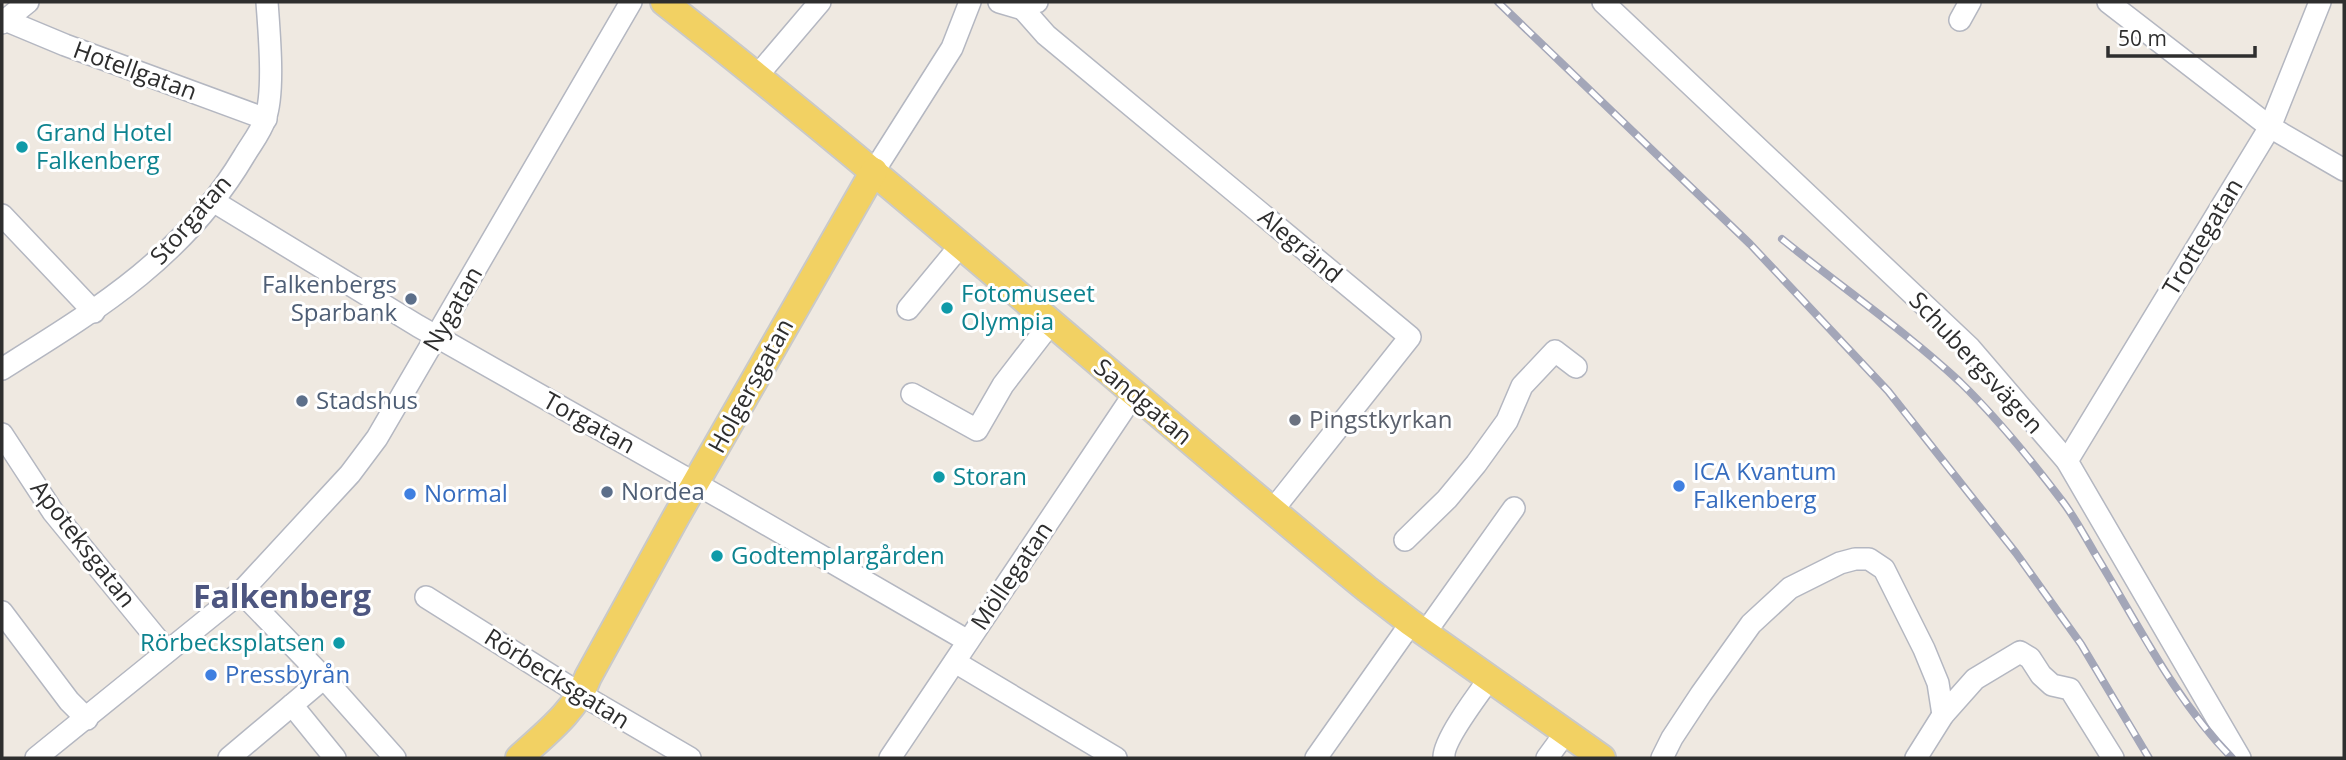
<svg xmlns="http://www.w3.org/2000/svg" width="2346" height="760" viewBox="0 0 2346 760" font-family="'Open Sans',sans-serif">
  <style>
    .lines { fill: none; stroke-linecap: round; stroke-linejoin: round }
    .minor-casing { stroke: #b4b7c1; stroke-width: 24 }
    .major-casing { stroke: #c9c9c9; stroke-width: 30 }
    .minor { stroke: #fff; stroke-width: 21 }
    .major { stroke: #f2d163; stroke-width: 26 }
    .rail-casing { stroke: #a3a6b8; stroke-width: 8 }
    .rail { stroke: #fff; stroke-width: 5; stroke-dasharray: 16; stroke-linecap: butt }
    .culture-dot { fill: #0f9aa8; stroke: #fff; stroke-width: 2.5 }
    .service-dot { fill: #5c6f8a; stroke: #fff; stroke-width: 2.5 }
    .worship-dot { fill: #6b7280; stroke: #fff; stroke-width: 2.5 }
    .shop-dot { fill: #3f7fe0; stroke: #fff; stroke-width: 2.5 }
    .labels { text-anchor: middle; stroke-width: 6; stroke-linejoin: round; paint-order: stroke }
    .street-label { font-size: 24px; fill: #2e2e2e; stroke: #fff }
    .culture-label { font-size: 24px; fill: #0d838f; stroke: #fff; text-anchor: start }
    .service-label { font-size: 24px; fill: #4e5e75; stroke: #fff; text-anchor: start }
    .worship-label { font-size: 24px; fill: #5b616d; stroke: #fff; text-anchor: start }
    .shop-label { font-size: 24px; fill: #366cbe; stroke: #fff; text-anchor: start }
    .district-label { font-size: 32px; font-weight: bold; fill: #4d5680; stroke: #fff }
  </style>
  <rect width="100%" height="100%" fill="#efe9e1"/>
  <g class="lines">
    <!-- minor casing -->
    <g class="minor-casing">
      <g id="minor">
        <path d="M 999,2 L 1023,9 L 1025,4 L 1037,2"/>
        <path d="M 1603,2 L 1970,348 L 2067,461 L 2240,758"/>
        <path d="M 2108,2 L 2270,127 L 2344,170"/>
        <path d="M 1023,9 L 1046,35 L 1410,337 L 1272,511"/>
        <path d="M 5,20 L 65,45 L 266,119"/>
        <path d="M 1960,20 L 1970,2"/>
        <path d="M 2,23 L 28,2"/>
        <path d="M 757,76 L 820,2"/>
        <path d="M 874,171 L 952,48 L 970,2"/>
        <path d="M 213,201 L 418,326 L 721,498 L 968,641"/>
        <path d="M 2,215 L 94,312"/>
        <path d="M 908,309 L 960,246"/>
        <path d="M 2,369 C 98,309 184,257 244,156 C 251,144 261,132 265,119 C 275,93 269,31 267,2"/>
        <path d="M 912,394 L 977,430 L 1003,385 L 1050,324"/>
        <path d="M 2,434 L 53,512 L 167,651"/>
        <path d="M 2067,461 L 2270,127 L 2320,2"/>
        <path d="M 1405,540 L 1447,499 L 1476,464 L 1507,421 L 1522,386 L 1555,351 L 1576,367"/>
        <path d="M 241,592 L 350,474 L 377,438 L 631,2"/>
        <path d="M 426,597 L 582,695 L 690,758"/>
        <path d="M 2,612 L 69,701 L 87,719"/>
        <path d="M 1425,633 L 1514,508"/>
        <path d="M 955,662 L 1116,758"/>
        <path d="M 292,705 L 335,758"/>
        <path d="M 36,758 L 241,592 L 324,678 L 395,758"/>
        <path d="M 229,758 L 324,678"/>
        <path d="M 890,758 L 1134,394"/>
        <path d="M 1316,758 L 1411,623"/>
        <path d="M 1444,758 C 1442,742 1479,693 1490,678"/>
        <path d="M 1547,758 L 1566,732"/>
        <path d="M 1662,758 L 1672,738 L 1701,694 L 1751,624 L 1790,588 L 1840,563 L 1855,559 L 1869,559 L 1884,569 L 1924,649 L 1938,683 L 1943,715"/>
        <path d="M 1916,758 L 1943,715 L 1975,679 L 2020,652 L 2030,658 L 2041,675 L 2052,685 L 2070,689 L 2113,758"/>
      </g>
    </g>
    <!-- major casing -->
    <g class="major-casing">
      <g id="major">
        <path d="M 664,2 C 904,190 1131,395 1367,589 L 1411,623 L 1602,758"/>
        <path d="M 519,758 C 545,734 576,711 588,677 L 676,517 L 874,171"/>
      </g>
    </g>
    <!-- minor -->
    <use href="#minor" class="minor"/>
    <!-- major -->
    <use href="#major" class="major"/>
    <!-- rail casing -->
    <g class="rail-casing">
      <g id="rail">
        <path d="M 1498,2 L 1750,244 L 1888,391 L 2016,553 L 2081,644 L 2149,758"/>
        <path d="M 1782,239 C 1841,287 1904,330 1960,382 C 1997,418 2032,461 2063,502 C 2075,518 2084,535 2094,552 C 2137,622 2174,699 2232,758"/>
      </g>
    </g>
    <!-- rail -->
    <use href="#rail" class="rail"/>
  </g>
  <!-- markers -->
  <g class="culture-dot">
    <circle cx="22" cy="147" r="7"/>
    <circle cx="947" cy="308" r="7"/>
    <circle cx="939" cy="477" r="7"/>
    <circle cx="717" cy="556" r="7"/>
    <circle cx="339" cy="643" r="7"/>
  </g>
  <g class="service-dot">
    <circle cx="411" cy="299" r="7"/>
    <circle cx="302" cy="401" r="7"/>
    <circle cx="607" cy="492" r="7"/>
  </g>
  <circle class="worship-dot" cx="1295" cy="420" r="7"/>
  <g class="shop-dot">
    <circle cx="1679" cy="486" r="7"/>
    <circle cx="410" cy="494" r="7"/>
    <circle cx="211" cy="675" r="7"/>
  </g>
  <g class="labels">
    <!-- street labels -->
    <g class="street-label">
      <text transform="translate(135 71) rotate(20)" y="8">Hotellgatan</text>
      <text transform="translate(191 220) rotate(-49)" y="8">Storgatan</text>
      <text transform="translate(2203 237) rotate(-59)" y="8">Trottegatan</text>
      <text transform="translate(1300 246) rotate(40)" y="8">Alegränd</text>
      <text transform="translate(453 309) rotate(-60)" y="8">Nygatan</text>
      <text transform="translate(1976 363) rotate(47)" y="8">Schubergsvägen</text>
      <text transform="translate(751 386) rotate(-61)" y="8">Holgersgatan</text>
      <text transform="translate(1143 402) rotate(40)" y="8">Sandgatan</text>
      <text transform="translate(589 423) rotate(29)" y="8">Torgatan</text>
      <text transform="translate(83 544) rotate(52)" y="8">Apoteksgatan</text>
      <text transform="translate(1012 576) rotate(-56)" y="8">Möllegatan</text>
      <text transform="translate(557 679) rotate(32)" y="8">Rörbecksgatan</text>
    </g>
    <!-- culture labels -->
    <g class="culture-label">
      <text x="36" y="141">Grand Hotel<tspan x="36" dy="28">Falkenberg</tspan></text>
      <text x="961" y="302">Fotomuseet<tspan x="961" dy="28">Olympia</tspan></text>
      <text x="953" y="485">Storan</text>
      <text x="731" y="564">Godtemplargården</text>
      <text x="325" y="651" text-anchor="end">Rörbecksplatsen</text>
    </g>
    <!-- service labels -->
    <g class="service-label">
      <text x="397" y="293" text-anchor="end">Falkenbergs<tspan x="397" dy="28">Sparbank</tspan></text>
      <text x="316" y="409">Stadshus</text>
      <text x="621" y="500">Nordea</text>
    </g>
    <!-- worship labels -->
    <g class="worship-label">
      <text x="1309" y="428">Pingstkyrkan</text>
    </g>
    <!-- shop labels -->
    <g class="shop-label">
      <text x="1693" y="480">ICA Kvantum<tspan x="1693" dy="28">Falkenberg</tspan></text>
      <text x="424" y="502">Normal</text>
      <text x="225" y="683">Pressbyrån</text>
    </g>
    <!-- district labels -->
    <g class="district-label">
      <text x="282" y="608">Falkenberg</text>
    </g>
  </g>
  <!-- border -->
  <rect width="2346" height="760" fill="none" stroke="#2e2e2e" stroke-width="7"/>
  <!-- scale -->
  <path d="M2108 46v10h147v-10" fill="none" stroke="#2e2e2e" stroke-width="3.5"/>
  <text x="2118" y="46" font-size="21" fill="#2e2e2e" stroke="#ffffff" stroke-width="5" paint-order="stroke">50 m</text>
</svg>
